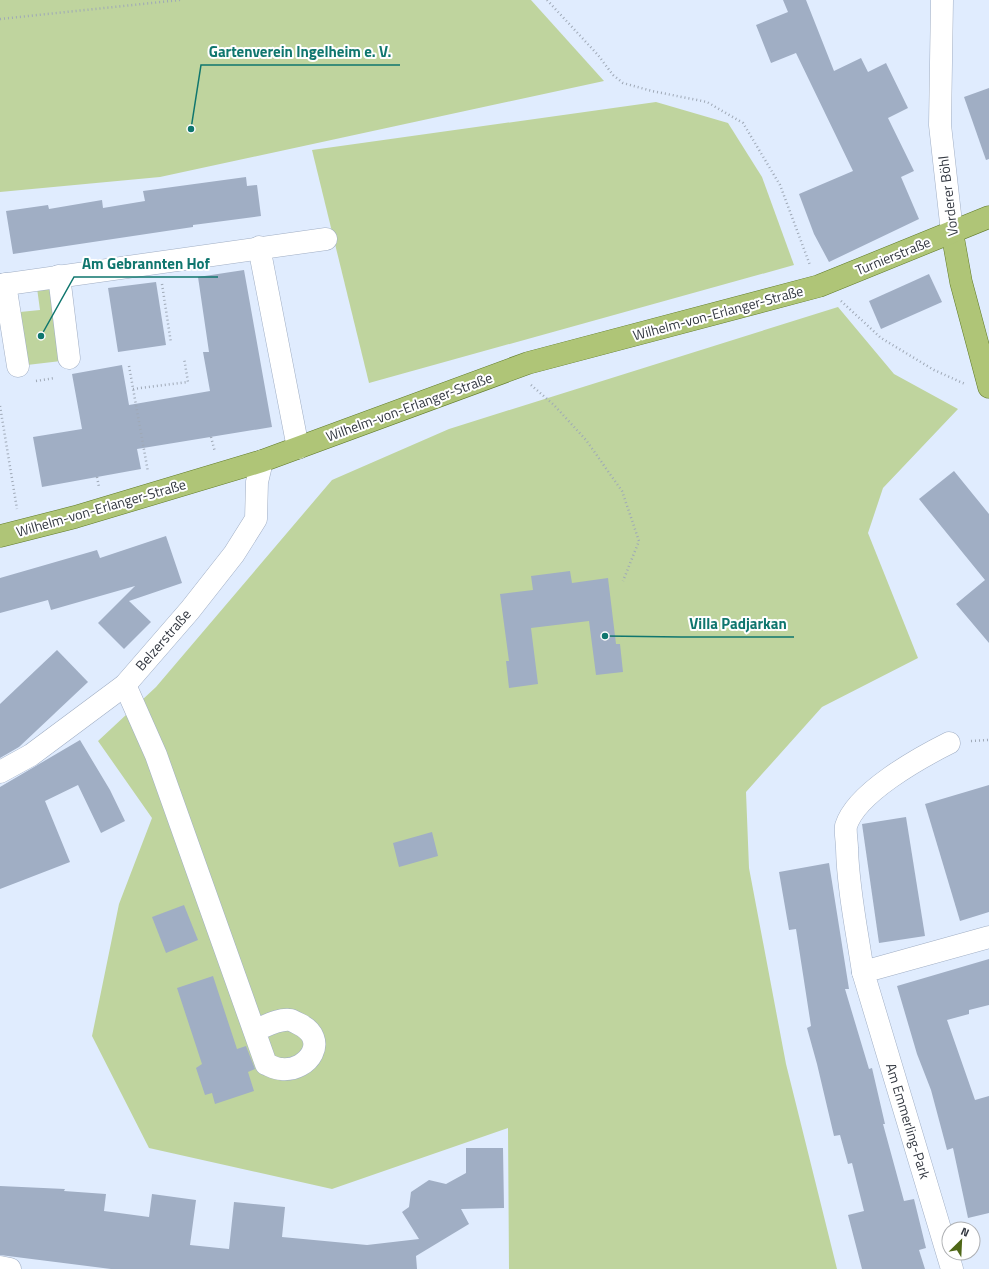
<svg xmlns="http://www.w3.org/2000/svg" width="989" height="1269" viewBox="0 0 989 1269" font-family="'Titillium Web',sans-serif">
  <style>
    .green { fill: #bfd49e }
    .building { fill: #a0aec4 }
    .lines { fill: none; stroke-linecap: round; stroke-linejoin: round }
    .minor-casing { stroke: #a0aec4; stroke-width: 23 }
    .major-casing { stroke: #617b2a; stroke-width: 23 }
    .path { stroke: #9fa9b7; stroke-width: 2.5; stroke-dasharray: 1 3; stroke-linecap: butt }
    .minor { stroke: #fff; stroke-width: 22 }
    .major { stroke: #afc577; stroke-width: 22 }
    .labels { text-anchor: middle; stroke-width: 4; stroke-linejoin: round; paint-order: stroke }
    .street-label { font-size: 14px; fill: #343942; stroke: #fff }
    .leader { fill: none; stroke: #0f766e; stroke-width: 1.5 }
    .callout-dot { fill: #0f766e; stroke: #fff; stroke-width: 1.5 }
    .callout-label { font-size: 15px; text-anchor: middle; font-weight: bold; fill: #0f766e; stroke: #fff; stroke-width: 4; stroke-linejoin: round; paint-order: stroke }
  </style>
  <rect width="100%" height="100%" fill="#e0ecfe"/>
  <!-- green -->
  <g class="green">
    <path d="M 0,0 L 531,0 L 604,81 L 160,177 L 0,192 Z"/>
    <path d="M 656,102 L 728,123 L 762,177 L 794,265 L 369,383 L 312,150 Z"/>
    <path d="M 51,287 L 61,361 L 27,365 L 20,312 L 40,310 L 37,288 Z"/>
    <path d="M 838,307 L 894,374 L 958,409 L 883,488 L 868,533 L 918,658 L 822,707 L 746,792 L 749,868 L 786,1064 L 837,1269 L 509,1269 L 508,1128 L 332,1189 L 149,1148 L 92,1036 L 119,904 L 152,818 L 98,741 L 156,687 L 332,480 L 449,429 Z"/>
  </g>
  <!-- building -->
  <g class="building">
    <path d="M 783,0 L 806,0 L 834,71 L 861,58 L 868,72 L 886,63 L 908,108 L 888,118 L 914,171 L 901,177 L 919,219 L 829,262 L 814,234 L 799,194 L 853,171 L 796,53 L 771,63 L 756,25 L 788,12 Z"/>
    <path d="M 989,88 L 989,159 L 986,160 L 964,97 Z"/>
    <path d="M 246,177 L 247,186 L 257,185 L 261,216 L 193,225 L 193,227 L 13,254 L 6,211 L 48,205 L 49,209 L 102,200 L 103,208 L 145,201 L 143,191 Z"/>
    <path d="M 244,270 L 272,427 L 137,449 L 141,469 L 42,487 L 33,437 L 82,429 L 72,374 L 122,365 L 129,405 L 210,391 L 203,352 L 209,352 L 198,277 Z"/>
    <path d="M 929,274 L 942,302 L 881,329 L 869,301 Z"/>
    <path d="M 156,282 L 166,345 L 118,352 L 108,288 Z"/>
    <path d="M 954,471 L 989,514 L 989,643 L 956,604 L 985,580 L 919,499 Z"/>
    <path d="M 166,536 L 182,583 L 129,601 L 151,622 L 124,649 L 98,623 L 135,586 L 51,610 L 48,600 L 0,613 L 0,578 L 97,550 L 100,558 Z"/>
    <path d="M 570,571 L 572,583 L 608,578 L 616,644 L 620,644 L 623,672 L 596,675 L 589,621 L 531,628 L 538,684 L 509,688 L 506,661 L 509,661 L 500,594 L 533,590 L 531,576 Z"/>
    <path d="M 57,650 L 88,682 L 19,747 L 0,758 L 0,704 Z"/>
    <path d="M 80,740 L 110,790 L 125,821 L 101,833 L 78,785 L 45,801 L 70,862 L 0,889 L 0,787 Z"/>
    <path d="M 989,785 L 989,912 L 960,921 L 925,804 Z"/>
    <path d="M 906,817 L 925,936 L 879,943 L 862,824 Z"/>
    <path d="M 432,832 L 438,856 L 399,867 L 393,843 Z"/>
    <path d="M 829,863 L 849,989 L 845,989 L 869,1069 L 872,1068 L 885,1124 L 883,1124 L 904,1201 L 914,1199 L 926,1248 L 919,1250 L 925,1269 L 862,1269 L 848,1215 L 864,1211 L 852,1163 L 848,1164 L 840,1135 L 834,1136 L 817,1064 L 807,1028 L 811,1026 L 796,929 L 789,930 L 779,872 Z"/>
    <path d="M 184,905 L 198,940 L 166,953 L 152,917 Z"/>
    <path d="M 989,959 L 989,1005 L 969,1010 L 969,1014 L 947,1020 L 975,1100 L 989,1096 L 989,1213 L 968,1218 L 953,1148 L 947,1150 L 931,1090 L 917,1054 L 897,986 Z"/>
    <path d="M 213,976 L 237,1049 L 246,1046 L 255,1069 L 248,1072 L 254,1091 L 215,1104 L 212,1093 L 205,1095 L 196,1068 L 202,1064 L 177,988 Z"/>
    <path d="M 466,1148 L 503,1148 L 504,1208 L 461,1209 L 469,1224 L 416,1256 L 417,1269 L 111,1269 L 0,1255 L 0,1186 L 65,1189 L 64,1191 L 106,1194 L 104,1211 L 149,1217 L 152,1194 L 196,1200 L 190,1245 L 229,1249 L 234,1202 L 285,1207 L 282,1237 L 367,1245 L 419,1239 L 402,1212 L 409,1207 L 411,1192 L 429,1180 L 446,1184 L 466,1173 Z"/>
  </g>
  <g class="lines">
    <!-- minor casing -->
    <g class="minor-casing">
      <g id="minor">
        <path d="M 942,0 L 940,125 L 952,232"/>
        <path d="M 259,247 L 298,448"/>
        <path d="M 59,276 L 69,358"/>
        <path d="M 5,284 L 18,366"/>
        <path d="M 0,285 L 326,239"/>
        <path d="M 125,685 L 156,755 L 266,1064 C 271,1066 276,1069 281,1069 C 309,1072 330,1039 299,1024 C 297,1023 293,1021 291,1020 C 279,1018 266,1026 256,1030"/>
        <path d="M 0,772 L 31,755 L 125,685 L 190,610 L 234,554 L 256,519 L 257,482 L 262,461"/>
        <path d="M 863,972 C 857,931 848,889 847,848 C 847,842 845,832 846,826 C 856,793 919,758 949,743"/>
        <path d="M 0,1267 L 10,1269"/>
        <path d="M 952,1269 L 863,972 L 989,937"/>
      </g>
    </g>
    <!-- major casing -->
    <g class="major-casing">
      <g id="major">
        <path d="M 952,232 L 961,282 L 989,387"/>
        <path d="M 0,536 L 75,517 L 262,461 L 528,363 L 819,286 L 989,217"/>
      </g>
    </g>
    <!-- path -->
    <g class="path">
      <path d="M 547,0 L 598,55 L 613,75 L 623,83 L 652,91 L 707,102 L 743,123 L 780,185 L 810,265"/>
      <path d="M 0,19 L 180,0"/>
      <path d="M 162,284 L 171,343"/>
      <path d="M 841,301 L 881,338 L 934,370 L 965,384"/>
      <path d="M 129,366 L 148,472"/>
      <path d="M 36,381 L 55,378"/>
      <path d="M 531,385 L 554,405 L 586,440 L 622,491 L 639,541 L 623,581"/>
      <path d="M 133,389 L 188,382 L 184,358"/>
      <path d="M 0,406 L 17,509"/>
      <path d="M 211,437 L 215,452"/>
      <path d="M 97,477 L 99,487"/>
      <path d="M 971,741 L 989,740"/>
    </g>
    <!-- minor -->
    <use href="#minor" class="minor"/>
    <!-- major -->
    <use href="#major" class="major"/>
  </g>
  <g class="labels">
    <!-- street labels -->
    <g class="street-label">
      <text transform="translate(948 196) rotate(-97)" y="5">Vorderer Böhl</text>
      <text transform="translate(893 256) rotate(-22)" y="5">Turnierstraße</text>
      <text transform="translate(718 313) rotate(-15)" y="5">Wilhelm-von-Erlanger-Straße</text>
      <text transform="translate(409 407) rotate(-20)" y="5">Wilhelm-von-Erlanger-Straße</text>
      <text transform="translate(101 508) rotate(-16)" y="5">Wilhelm-von-Erlanger-Straße</text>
      <text transform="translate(163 640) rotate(-49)" y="5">Belzerstraße</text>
      <text transform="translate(908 1121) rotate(73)" y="5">Am Emmerling-Park</text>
    </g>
  </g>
  <!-- callouts -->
  <path class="leader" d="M191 129L201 65H400M41 336L74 277H218M605 636L681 637H794"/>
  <g class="callout-dot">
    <circle cx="191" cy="129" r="4"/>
    <circle cx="41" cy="336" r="4"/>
    <circle cx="605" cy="636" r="4"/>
  </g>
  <g class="callout-label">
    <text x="300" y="57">Gartenverein Ingelheim e. V.</text>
    <text x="146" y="269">Am Gebrannten Hof</text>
    <text x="738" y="629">Villa Padjarkan</text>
  </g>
  <!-- north arrow -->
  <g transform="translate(961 1241) rotate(24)"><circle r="19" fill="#ffffff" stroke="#aeb0b3"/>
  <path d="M0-3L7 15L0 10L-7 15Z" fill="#4f6717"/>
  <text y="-6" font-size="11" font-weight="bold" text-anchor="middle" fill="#343942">N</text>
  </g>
</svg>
